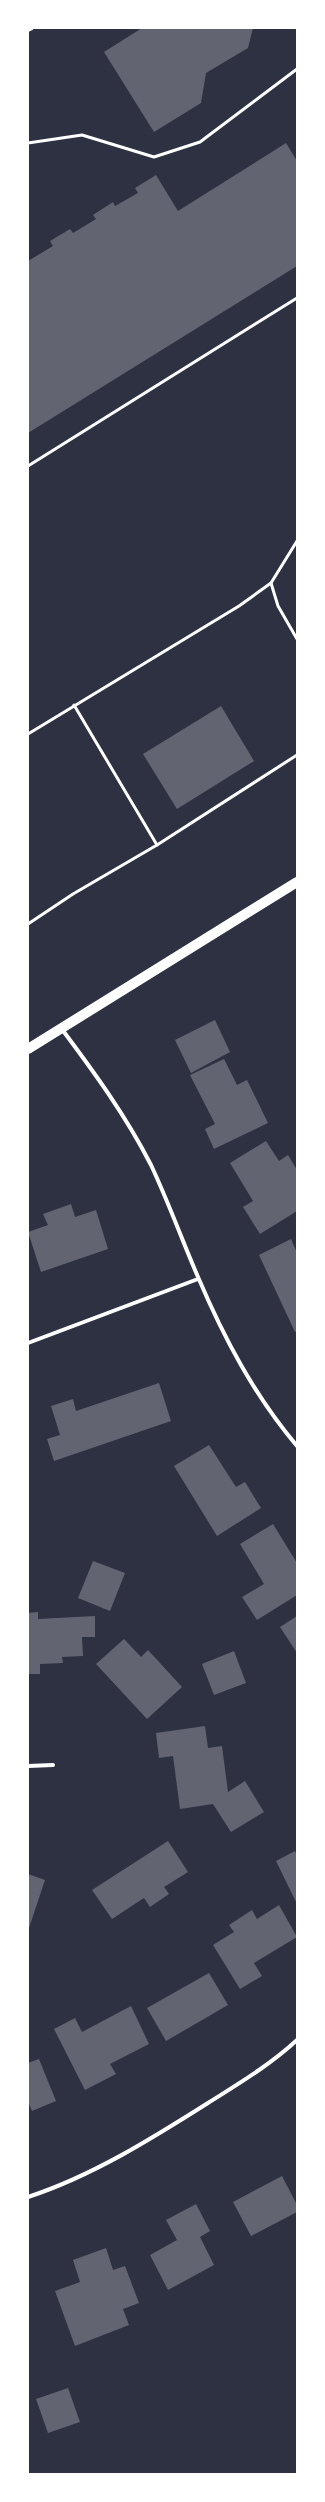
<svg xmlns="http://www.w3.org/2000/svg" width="325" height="2502" viewBox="0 0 325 2502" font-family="Bitter,serif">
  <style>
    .building { fill: #626471 }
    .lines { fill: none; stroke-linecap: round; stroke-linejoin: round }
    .service { stroke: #fff; stroke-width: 3 }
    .minor { stroke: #fff; stroke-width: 4 }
    .primary { stroke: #fff; stroke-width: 10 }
  </style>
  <rect width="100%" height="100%" fill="#2d3142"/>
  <!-- building -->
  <g class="building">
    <path d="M 142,28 L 253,28 L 248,48 L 206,73 L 201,103 L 154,132 L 104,52 Z"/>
    <path d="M 286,143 L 297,161 L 297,266 L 28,433 L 28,261 L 53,246 L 50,241 L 70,229 L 73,233 L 96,219 L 93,215 L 113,202 L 115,206 L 138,193 L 135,188 L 156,175 L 178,211 Z"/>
    <path d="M 221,706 L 254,761 L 177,809 L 143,754 Z"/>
    <path d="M 215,1020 L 230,1052 L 191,1073 L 175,1040 Z"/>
    <path d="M 224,1059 L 237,1085 L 247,1080 L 268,1123 L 214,1149 L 205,1129 L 215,1124 L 190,1075 Z"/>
    <path d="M 266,1141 L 279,1161 L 288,1155 L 297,1170 L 297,1211 L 260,1234 L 243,1207 L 253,1201 L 230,1163 Z"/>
    <path d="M 71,1204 L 75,1217 L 96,1210 L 108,1249 L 41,1272 L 28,1232 L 48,1225 L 43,1214 Z"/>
    <path d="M 291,1239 L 297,1253 L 297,1331 L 295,1332 L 259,1255 Z"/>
    <path d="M 159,1383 L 171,1421 L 54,1461 L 47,1439 L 60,1435 L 51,1406 L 73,1399 L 76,1411 Z"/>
    <path d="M 209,1445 L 236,1487 L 245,1482 L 261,1508 L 217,1536 L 174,1466 Z"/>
    <path d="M 273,1524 L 297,1563 L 297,1595 L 257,1620 L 242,1597 L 264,1584 L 240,1544 Z"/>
    <path d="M 93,1561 L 125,1573 L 110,1611 L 78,1598 Z"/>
    <path d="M 38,1612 L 38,1619 L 95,1616 L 95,1637 L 82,1637 L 83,1656 L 62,1657 L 63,1663 L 40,1664 L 40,1674 L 28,1674 L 28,1613 Z"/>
    <path d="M 297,1616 L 297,1653 L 280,1627 Z"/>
    <path d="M 124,1639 L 141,1657 L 148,1650 L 182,1687 L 147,1719 L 96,1664 Z"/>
    <path d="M 234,1651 L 246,1683 L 214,1695 L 202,1664 Z"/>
    <path d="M 205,1726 L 208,1748 L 222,1746 L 228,1792 L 245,1781 L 264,1812 L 231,1832 L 213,1804 L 180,1809 L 173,1756 L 159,1758 L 156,1733 Z"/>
    <path d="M 168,1841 L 188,1872 L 164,1887 L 169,1894 L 150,1907 L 144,1898 L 112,1919 L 92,1890 Z"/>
    <path d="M 295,1851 L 297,1856 L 297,1904 L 276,1861 Z"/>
    <path d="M 28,1874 L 45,1880 L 28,1931 Z"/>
    <path d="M 279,1905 L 297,1937 L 254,1963 L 262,1976 L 240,1989 L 213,1945 L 234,1932 L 229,1925 L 252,1910 L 257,1919 Z"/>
    <path d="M 209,1973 L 228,2005 L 166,2041 L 147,2008 Z"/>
    <path d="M 131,2006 L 149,2044 L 110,2064 L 116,2074 L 85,2090 L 54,2029 L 75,2018 L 82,2032 Z"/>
    <path d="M 39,2059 L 56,2101 L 32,2111 L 28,2102 L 28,2063 Z"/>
    <path d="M 282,2176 L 297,2205 L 297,2212 L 251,2236 L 233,2202 Z"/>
    <path d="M 196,2204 L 210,2231 L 200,2237 L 214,2265 L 168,2290 L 150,2255 L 177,2240 L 166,2220 Z"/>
    <path d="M 106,2248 L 113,2270 L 125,2266 L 139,2303 L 123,2309 L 129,2325 L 75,2346 L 55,2291 L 80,2282 L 73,2260 Z"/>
    <path d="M 68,2388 L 80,2422 L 48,2433 L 36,2399 Z"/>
  </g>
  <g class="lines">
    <!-- service -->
    <g class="service">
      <path d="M 28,143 L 82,135 L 154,157 L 200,142 L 297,69"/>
      <path d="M 28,466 L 297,298"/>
      <path d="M 271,583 L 278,606 L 297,639"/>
      <path d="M 74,705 L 157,845"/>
      <path d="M 28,734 L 239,606 L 271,583 L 297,541"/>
      <path d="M 28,924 L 73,894 L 157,845 L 297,755"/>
    </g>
    <!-- minor -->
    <g class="minor">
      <path d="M 28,30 L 32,28"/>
      <path d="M 61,1028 C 94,1072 126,1116 151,1165 C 168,1201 182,1240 198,1277 C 224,1338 254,1395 297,1446"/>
      <path d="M 28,1343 L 198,1279"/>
      <path d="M 28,1766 L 53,1765"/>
      <path d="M 28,2197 C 92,2176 151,2139 208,2103 C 238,2084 270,2065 297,2040"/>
    </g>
    <!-- primary -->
    <path class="primary" d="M 28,1049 L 297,882"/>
  </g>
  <!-- border -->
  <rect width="325" height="2502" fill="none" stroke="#ffffff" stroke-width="58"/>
</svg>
